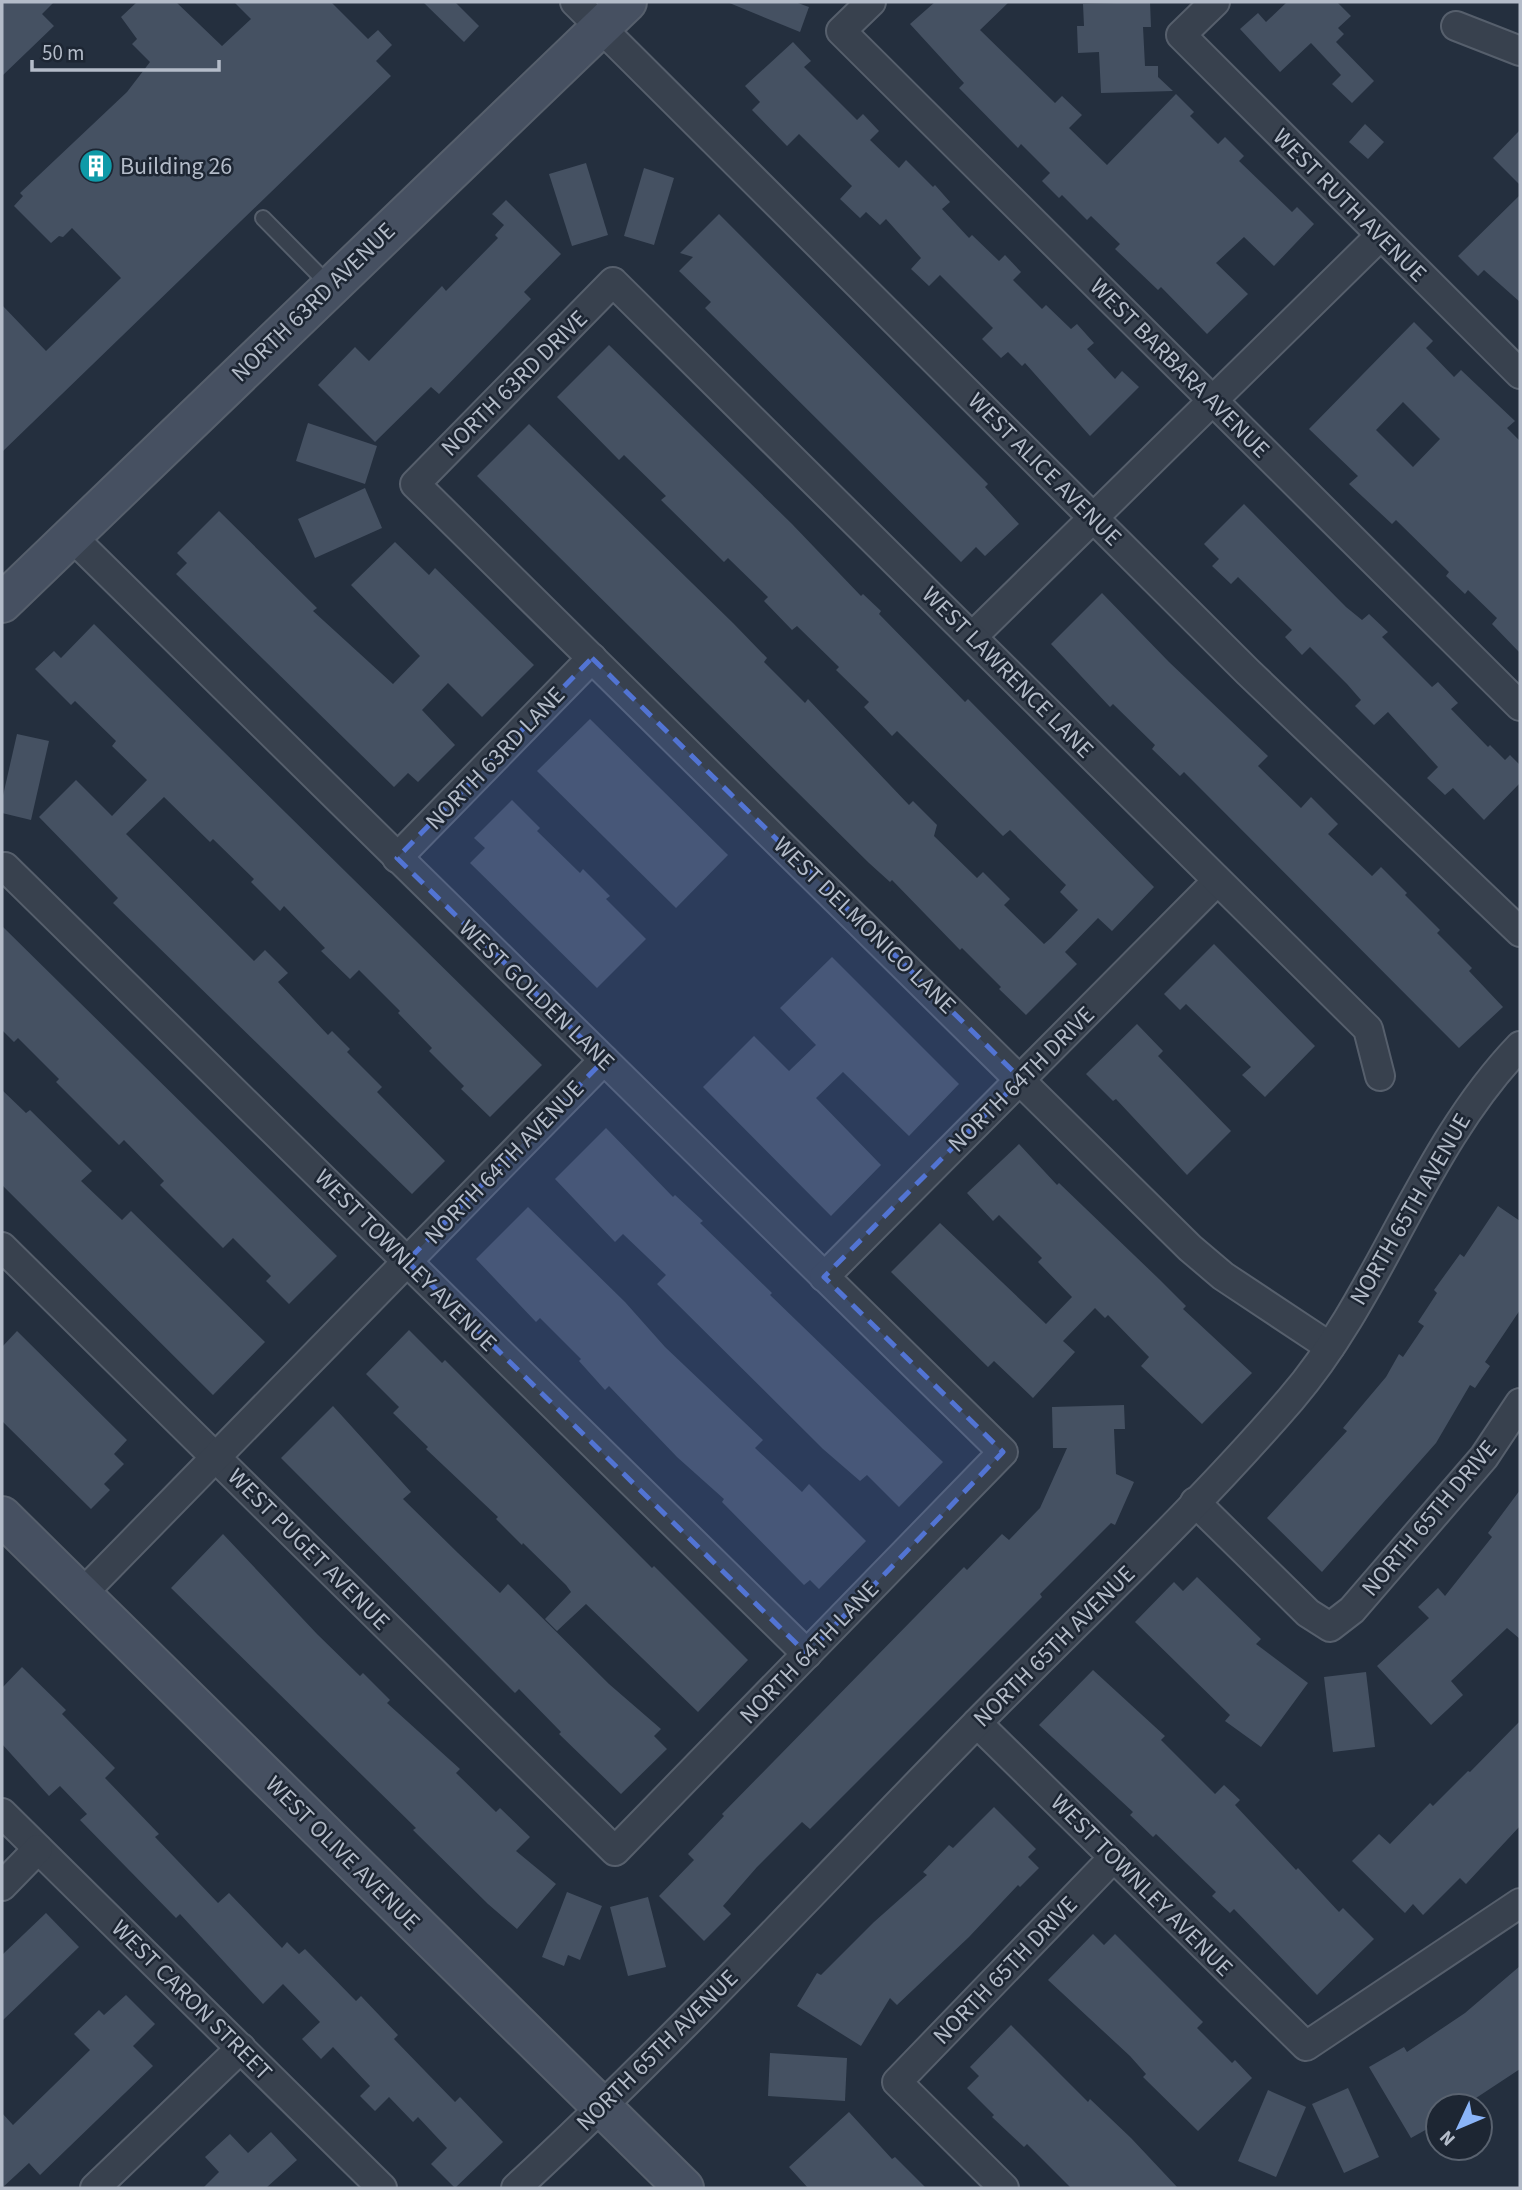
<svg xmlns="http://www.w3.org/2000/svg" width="1522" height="2190" viewBox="0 0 1522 2190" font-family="'Source Sans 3',sans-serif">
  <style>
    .building { fill: #455162; fill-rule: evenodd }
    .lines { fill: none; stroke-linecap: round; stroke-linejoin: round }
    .lane-casing { stroke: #565f6c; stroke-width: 18 }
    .street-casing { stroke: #565f6c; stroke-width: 32 }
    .secondary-casing { stroke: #565f6c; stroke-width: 42 }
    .lane { stroke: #38414e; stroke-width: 14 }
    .street { stroke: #38414e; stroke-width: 28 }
    .secondary { stroke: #465061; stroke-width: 38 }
    .marked { fill: #5274d3; fill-opacity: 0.2; stroke: #5274d3; stroke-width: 5; stroke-dasharray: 14 9; stroke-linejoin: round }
    .labels { text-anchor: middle; stroke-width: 5; stroke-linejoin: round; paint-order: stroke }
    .poi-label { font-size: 24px; fill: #b4bcc9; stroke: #1d2633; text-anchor: start }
    .street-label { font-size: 24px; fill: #b4bcc9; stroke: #1d2633 }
  </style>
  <rect width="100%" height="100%" fill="#242f3e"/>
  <!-- building -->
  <g class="building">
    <path d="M 2,2 L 54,2 L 42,14 L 54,26 L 2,76 Z"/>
    <path d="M 137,2 L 176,2 L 222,46 L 251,19 L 234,2 L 331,2 L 368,39 L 378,30 L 392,45 L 376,61 L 391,76 L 2,452 L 2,305 L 46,351 L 121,278 L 72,228 L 63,237 L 59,236 L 51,243 L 14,206 L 23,196 L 20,193 L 127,92 L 150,62 L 132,44 L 137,39 L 121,17 Z"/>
    <path d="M 423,2 L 455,2 L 479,26 L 464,42 Z"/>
    <path d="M 727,2 L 795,2 L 809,7 L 800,32 Z"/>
    <path d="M 935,2 L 1009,2 L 980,30 L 1055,103 L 1062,96 L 1082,115 L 1069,128 L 1107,165 L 1176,94 L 1194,112 L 1190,116 L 1218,144 L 1225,137 L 1244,156 L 1239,161 L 1292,212 L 1297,207 L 1314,224 L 1274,266 L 1244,237 L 1216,263 L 1248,294 L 1207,334 L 1161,287 L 1158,290 L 1115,249 L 1120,244 L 1091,216 L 1087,220 L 1062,195 L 1059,198 L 1042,181 L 1050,173 L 1021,144 L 1018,148 L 959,88 L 964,83 L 910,24 Z"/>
    <path d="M 1150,2 L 1151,27 L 1143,27 L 1145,66 L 1158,66 L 1158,77 L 1173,91 L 1101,93 L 1099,52 L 1078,53 L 1077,26 L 1084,26 L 1083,4 Z"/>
    <path d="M 1287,2 L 1337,2 L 1351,16 L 1338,28 L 1344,34 L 1336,42 L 1374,81 L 1352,103 L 1332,84 L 1341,75 L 1311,43 L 1280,72 L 1240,29 L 1258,13 L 1266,22 Z"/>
    <path d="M 793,42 L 811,61 L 804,67 L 857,120 L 863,114 L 879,131 L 870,140 L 899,168 L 906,160 L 933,187 L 935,185 L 950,202 L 942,209 L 969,238 L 972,235 L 999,261 L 1005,255 L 1021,272 L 1013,280 L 1042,309 L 1046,305 L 1071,329 L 1077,324 L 1094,343 L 1087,349 L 1115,379 L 1122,371 L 1139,387 L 1090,436 L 1025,363 L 1022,366 L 1008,352 L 1001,358 L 982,339 L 993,328 L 940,275 L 929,286 L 911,269 L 921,258 L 886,219 L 880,225 L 866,212 L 860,218 L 840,199 L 852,186 L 799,134 L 787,146 L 752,110 L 760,102 L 745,86 Z"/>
    <path d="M 1365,124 L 1384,142 L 1368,159 L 1349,142 Z"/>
    <path d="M 1520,130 L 1520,185 L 1493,158 Z"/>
    <path d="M 586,163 L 608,235 L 572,246 L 549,174 Z"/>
    <path d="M 644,168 L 674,178 L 654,245 L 624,236 Z"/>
    <path d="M 1520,195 L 1520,302 L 1484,270 L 1478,276 L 1458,256 Z"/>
    <path d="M 506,200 L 561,254 L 524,292 L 531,299 L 439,394 L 431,387 L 375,442 L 318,385 L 355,347 L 369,361 L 442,286 L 446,291 L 498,238 L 495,235 L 504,225 L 492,214 Z"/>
    <path d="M 719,214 L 988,484 L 985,487 L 1019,524 L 985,556 L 976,547 L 961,562 L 705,308 L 711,302 L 679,271 L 693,257 L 680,253 Z"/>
    <path d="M 1414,322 L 1433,341 L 1426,348 L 1454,377 L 1461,370 L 1515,421 L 1507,428 L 1520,441 L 1520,653 L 1492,624 L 1497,618 L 1468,590 L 1465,594 L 1446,576 L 1449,572 L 1396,520 L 1392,524 L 1349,484 L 1358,476 L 1309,429 ZM 1403,402 L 1440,439 L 1413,467 L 1376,430 Z"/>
    <path d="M 609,345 L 792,524 L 861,596 L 863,594 L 881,611 L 879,614 L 965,702 L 968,699 L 1154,887 L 1112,931 L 1098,918 L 1065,952 L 1077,964 L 1026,1015 L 999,989 L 1001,987 L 962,948 L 960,950 L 892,880 L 890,882 L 869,863 L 477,476 L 529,424 L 733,623 L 767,658 L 764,662 L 805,703 L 808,699 L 909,805 L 913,801 L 937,825 L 934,836 L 977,878 L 983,872 L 1010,899 L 1004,905 L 1044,944 L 1051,938 L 1078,910 L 1060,892 L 1066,885 L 1010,830 L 1003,836 L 897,731 L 892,736 L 864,707 L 869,702 L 836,670 L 839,667 L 797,626 L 792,630 L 764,601 L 768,597 L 728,558 L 724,562 L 661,500 L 666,496 L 624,455 L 619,460 L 557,397 Z"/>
    <path d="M 308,423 L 377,446 L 365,484 L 296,461 Z"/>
    <path d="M 365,488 L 382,528 L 315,558 L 298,519 Z"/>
    <path d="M 1244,504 L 1346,607 L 1362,620 L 1369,614 L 1388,632 L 1382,637 L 1432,687 L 1438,682 L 1458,703 L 1451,709 L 1488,747 L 1490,745 L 1505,760 L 1510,755 L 1520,765 L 1520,783 L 1484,820 L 1453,788 L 1445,795 L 1427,778 L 1438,767 L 1388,712 L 1374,725 L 1355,706 L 1361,700 L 1347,684 L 1310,647 L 1302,655 L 1285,637 L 1292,630 L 1238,577 L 1231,584 L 1212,566 L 1219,559 L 1204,544 Z"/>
    <path d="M 219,511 L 317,608 L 313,611 L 393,684 L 420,656 L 351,585 L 395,542 L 429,575 L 435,568 L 534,665 L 482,717 L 448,683 L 422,710 L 455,745 L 418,782 L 408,773 L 394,787 L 176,574 L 187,563 L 177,553 Z"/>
    <path d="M 1102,593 L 1169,662 L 1268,756 L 1258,766 L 1301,808 L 1311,797 L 1338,824 L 1328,834 L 1372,876 L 1381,867 L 1407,893 L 1405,895 L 1440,930 L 1437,933 L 1472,968 L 1469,971 L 1503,1007 L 1459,1048 L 1184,772 L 1180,776 L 1152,749 L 1155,745 L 1113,704 L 1110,707 L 1051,644 Z"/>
    <path d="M 94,624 L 542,1065 L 490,1117 L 461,1089 L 464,1086 L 429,1051 L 432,1048 L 398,1013 L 400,1011 L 359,970 L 350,979 L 321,951 L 325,948 L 284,906 L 280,911 L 251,882 L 254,879 L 213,839 L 210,842 L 164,797 L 126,834 L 254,961 L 265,950 L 288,973 L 278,982 L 328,1035 L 332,1031 L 350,1049 L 347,1052 L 382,1087 L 377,1092 L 445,1161 L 412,1194 L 113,903 L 118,898 L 39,817 L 76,780 L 112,816 L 147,780 L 112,746 L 116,741 L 75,701 L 71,705 L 35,669 L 54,651 L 61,658 Z"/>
    <path d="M 590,719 L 728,855 L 676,908 L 537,771 Z"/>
    <path d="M 17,734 L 49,741 L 31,820 L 2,813 L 2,800 Z"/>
    <path d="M 512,800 L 540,828 L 537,831 L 580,873 L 583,869 L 610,896 L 606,899 L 646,939 L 597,988 L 470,863 L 485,848 L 474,838 Z"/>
    <path d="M 2,926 L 337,1256 L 289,1304 L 266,1281 L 271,1276 L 233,1238 L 223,1248 L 160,1185 L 164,1181 L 124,1140 L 119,1145 L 56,1082 L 59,1079 L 18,1038 L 14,1042 L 2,1030 Z"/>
    <path d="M 1214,944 L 1315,1046 L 1265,1097 L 1242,1075 L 1251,1067 L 1186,1004 L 1180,1010 L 1164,994 Z"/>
    <path d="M 832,957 L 959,1084 L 909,1136 L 843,1072 L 816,1098 L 881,1165 L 831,1216 L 703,1087 L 754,1036 L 789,1071 L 816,1045 L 780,1008 Z"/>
    <path d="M 1137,1024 L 1163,1051 L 1158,1056 L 1231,1131 L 1187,1175 L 1116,1099 L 1113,1101 L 1086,1074 Z"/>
    <path d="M 2,1090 L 26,1113 L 30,1110 L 92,1171 L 81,1181 L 122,1220 L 131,1211 L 265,1342 L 213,1395 L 2,1185 Z"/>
    <path d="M 606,1128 L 673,1197 L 675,1195 L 703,1221 L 700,1223 L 772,1293 L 770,1295 L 943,1462 L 899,1507 L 867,1475 L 860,1481 L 823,1449 L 657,1284 L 666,1275 L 623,1234 L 615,1242 L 555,1179 Z"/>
    <path d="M 1019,1144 L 1057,1185 L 1059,1183 L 1159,1279 L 1186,1306 L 1183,1309 L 1252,1373 L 1202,1424 L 1141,1366 L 1149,1357 L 1108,1315 L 1105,1318 L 1095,1308 L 1063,1341 L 1075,1352 L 1033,1398 L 994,1361 L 988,1367 L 891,1272 L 940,1223 L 1046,1324 L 1072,1297 L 1038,1262 L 1042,1258 L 999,1215 L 993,1221 L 967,1193 Z"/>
    <path d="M 1498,1206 L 1520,1221 L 1520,1310 L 1485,1362 L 1490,1366 L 1475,1388 L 1470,1385 L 1436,1443 L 1322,1572 L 1267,1518 L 1347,1431 L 1343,1428 L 1386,1377 L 1399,1354 L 1403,1357 L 1424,1326 L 1418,1322 L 1437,1293 L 1434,1290 L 1460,1254 L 1464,1257 Z"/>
    <path d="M 528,1207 L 625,1302 L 665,1347 L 763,1440 L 755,1448 L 802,1492 L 809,1484 L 866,1541 L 819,1589 L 810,1580 L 804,1585 L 722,1502 L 724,1499 L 677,1457 L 609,1386 L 605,1390 L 579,1361 L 581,1359 L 540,1318 L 536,1322 L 476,1259 Z"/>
    <path d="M 409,1330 L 442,1363 L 445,1360 L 652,1568 L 654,1566 L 748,1660 L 698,1712 L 586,1604 L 557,1631 L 545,1619 L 571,1592 L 566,1585 L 523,1543 L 522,1545 L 496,1519 L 498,1517 L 426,1449 L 428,1447 L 393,1413 L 399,1407 L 366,1374 Z"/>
    <path d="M 17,1331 L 127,1440 L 114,1454 L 124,1464 L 104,1484 L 110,1490 L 91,1509 L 2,1421 L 2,1347 Z"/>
    <path d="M 1124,1405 L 1125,1429 L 1114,1429 L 1116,1474 L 1134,1482 L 1115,1525 L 1111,1523 L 1040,1594 L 1042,1597 L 810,1829 L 802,1822 L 757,1867 L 723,1906 L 731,1914 L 704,1941 L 659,1896 L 694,1860 L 688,1854 L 724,1816 L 722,1814 L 964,1567 L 967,1570 L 1002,1534 L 1009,1540 L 1040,1508 L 1067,1448 L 1053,1448 L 1052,1407 Z"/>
    <path d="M 333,1406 L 411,1492 L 403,1499 L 458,1553 L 500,1593 L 508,1584 L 609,1684 L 661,1729 L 654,1736 L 667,1749 L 621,1794 L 559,1734 L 561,1732 L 519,1689 L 515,1693 L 281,1458 Z"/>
    <path d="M 1520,1490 L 1520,1639 L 1507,1628 L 1451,1681 L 1463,1695 L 1431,1725 L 1377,1666 L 1429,1618 L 1418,1607 L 1438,1588 L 1445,1596 L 1492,1537 L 1488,1533 Z"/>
    <path d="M 223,1534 L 317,1634 L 360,1676 L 363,1673 L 390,1700 L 387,1703 L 460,1769 L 456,1773 L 496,1812 L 500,1808 L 530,1837 L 516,1851 L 556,1884 L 517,1929 L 488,1904 L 413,1830 L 416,1828 L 171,1588 Z"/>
    <path d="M 1197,1577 L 1261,1639 L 1256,1644 L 1308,1683 L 1261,1747 L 1225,1721 L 1230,1715 L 1135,1622 L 1174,1582 L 1183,1591 Z"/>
    <path d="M 22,1667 L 66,1710 L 62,1714 L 115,1768 L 105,1778 L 159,1834 L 155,1837 L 218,1903 L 229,1893 L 282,1948 L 287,1942 L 299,1954 L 305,1949 L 356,2001 L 361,1996 L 398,2035 L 394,2039 L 455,2102 L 460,2097 L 503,2142 L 455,2188 L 431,2164 L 447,2148 L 418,2117 L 413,2122 L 389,2097 L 375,2111 L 360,2096 L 370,2086 L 333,2047 L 321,2059 L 302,2039 L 320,2022 L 283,1984 L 263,2004 L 180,1914 L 176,1918 L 80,1820 L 87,1814 L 60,1786 L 49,1796 L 2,1744 L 2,1688 Z"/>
    <path d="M 1093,1670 L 1165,1736 L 1161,1740 L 1215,1794 L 1224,1785 L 1240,1800 L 1235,1805 L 1296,1870 L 1298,1868 L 1339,1912 L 1343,1908 L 1374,1939 L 1317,1995 L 1234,1909 L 1230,1913 L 1212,1896 L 1216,1892 L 1156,1834 L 1153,1837 L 1130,1815 L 1133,1812 L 1039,1725 Z"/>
    <path d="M 1366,1672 L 1375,1747 L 1333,1752 L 1324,1677 Z"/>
    <path d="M 1520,1721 L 1520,1826 L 1466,1884 L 1460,1878 L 1423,1915 L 1413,1904 L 1405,1913 L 1352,1861 L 1379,1834 L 1390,1844 L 1430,1803 L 1433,1806 L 1468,1771 L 1470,1772 Z"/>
    <path d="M 994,1807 L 1036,1849 L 1028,1857 L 1039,1868 L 1020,1887 L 1018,1885 L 969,1937 L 897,2005 L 890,1998 L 861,2046 L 797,2006 L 817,1973 L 821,1975 L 874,1922 L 927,1875 L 923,1872 L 949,1845 L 953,1848 Z"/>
    <path d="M 567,1892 L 602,1906 L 580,1960 L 568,1955 L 564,1966 L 542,1957 Z"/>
    <path d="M 648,1897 L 666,1967 L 628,1976 L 610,1907 Z"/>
    <path d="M 46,1913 L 79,1947 L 2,2021 L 2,1955 Z"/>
    <path d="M 1093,1934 L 1104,1945 L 1115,1934 L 1203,2022 L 1197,2028 L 1232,2063 L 1235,2060 L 1252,2078 L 1198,2131 L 1143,2077 L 1146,2074 L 1130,2056 L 1048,1980 Z"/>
    <path d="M 1520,1966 L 1520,2069 L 1476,2098 L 1481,2106 L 1438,2106 L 1438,2117 L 1426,2124 L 1429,2128 L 1411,2138 L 1369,2067 L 1404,2047 L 1407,2052 L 1465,2013 Z"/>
    <path d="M 126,1995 L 155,2024 L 133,2046 L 153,2066 L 40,2175 L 29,2163 L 2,2188 L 2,2113 L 13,2125 L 90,2050 L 74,2034 L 99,2010 L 104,2015 Z"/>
    <path d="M 1011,2025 L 1088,2102 L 1090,2099 L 1131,2138 L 1178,2188 L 1071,2188 L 1027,2144 L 1024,2147 L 992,2117 L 994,2115 L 967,2088 L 979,2076 L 970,2067 Z"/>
    <path d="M 770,2053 L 847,2058 L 845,2101 L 768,2096 Z"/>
    <path d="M 1348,2088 L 1379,2157 L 1344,2173 L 1312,2104 Z"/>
    <path d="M 1268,2090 L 1306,2107 L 1276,2177 L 1238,2161 Z"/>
    <path d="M 849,2112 L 892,2159 L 895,2157 L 926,2188 L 808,2188 L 789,2167 Z"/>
    <path d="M 271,2132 L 297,2160 L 266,2188 L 203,2188 L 219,2172 L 205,2157 L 230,2134 L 248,2153 Z"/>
  </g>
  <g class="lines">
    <!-- lane casing -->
    <g class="lane-casing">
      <path id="lane" d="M 263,218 L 329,285"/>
    </g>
    <!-- street casing -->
    <g class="street-casing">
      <g id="street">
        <path d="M 575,2 L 1248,672 L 1520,932"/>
        <path d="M 871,2 L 841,31 L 1520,706"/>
        <path d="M 1215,2 L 1181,35 L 1520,374"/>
        <path d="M 1456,26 L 1520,51"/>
        <path d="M 973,636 L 1380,236"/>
        <path d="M 397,858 L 592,658"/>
        <path d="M 2,870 L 5,867 L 807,1654"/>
        <path d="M 2,1247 L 615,1851 L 1003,1452 L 71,536"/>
        <path d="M 824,1277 L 1217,881"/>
        <path d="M 1330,1347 L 1223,1276 L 1190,1248 L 415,484 L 613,282 L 1368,1029 L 1380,1076"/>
        <path d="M 1195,1502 L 1308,1613 L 1330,1627 L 1352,1610 L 1484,1457 L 1520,1403"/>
        <path d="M 81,1595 L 604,1060"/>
        <path d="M 977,1723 L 1306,2046 L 1520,1903"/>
        <path d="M 2,1813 L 382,2188"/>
        <path d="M 2,1886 L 38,1849"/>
        <path d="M 95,2188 L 241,2048"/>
        <path d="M 516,2188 C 675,2041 823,1880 975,1725 C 1081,1617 1192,1514 1291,1399 C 1382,1293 1421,1149 1520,1046"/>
        <path d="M 1004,2188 L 897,2082 L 1114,1857"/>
      </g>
    </g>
    <!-- secondary casing -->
    <g class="secondary-casing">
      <g id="secondary">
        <path d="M 2,603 L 627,2"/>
        <path d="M 2,1516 L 684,2188"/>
      </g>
    </g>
    <!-- lane -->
    <use href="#lane" class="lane"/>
    <!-- street -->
    <use href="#street" class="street"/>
    <!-- secondary -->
    <use href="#secondary" class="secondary"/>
  </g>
  <!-- marked area -->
  <path class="marked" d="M 592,658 L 1021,1079 L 824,1277 L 1003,1452 L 807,1654 L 407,1261 L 604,1060 L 397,858 Z"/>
  <!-- icons -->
  <defs>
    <g id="building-disc" transform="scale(1.75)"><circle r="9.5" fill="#0f9aa8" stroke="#1d2633"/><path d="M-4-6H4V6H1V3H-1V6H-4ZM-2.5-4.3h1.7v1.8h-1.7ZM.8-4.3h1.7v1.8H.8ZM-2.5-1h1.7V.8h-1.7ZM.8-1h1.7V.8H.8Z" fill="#fff"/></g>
  </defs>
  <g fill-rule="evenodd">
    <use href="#building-disc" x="96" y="166"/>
  </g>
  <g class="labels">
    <!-- poi labels -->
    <g class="poi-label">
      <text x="120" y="174">Building 26</text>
    </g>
    <!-- street labels -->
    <g class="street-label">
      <text transform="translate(1350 205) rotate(45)" y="8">WEST RUTH AVENUE</text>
      <text transform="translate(313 302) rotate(-44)" y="8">NORTH 63RD AVENUE</text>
      <text transform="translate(1180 368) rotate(45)" y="8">WEST BARBARA AVENUE</text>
      <text transform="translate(514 383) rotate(-45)" y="8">NORTH 63RD DRIVE</text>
      <text transform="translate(1045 469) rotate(45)" y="8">WEST ALICE AVENUE</text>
      <text transform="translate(1008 672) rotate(45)" y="8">WEST LAWRENCE LANE</text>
      <text transform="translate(495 758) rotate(-46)" y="8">NORTH 63RD LANE</text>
      <text transform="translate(865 925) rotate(44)" y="8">WEST DELMONICO LANE</text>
      <text transform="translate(537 995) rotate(44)" y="8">WEST GOLDEN LANE</text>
      <text transform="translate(1021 1079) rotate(-45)" y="8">NORTH 64TH DRIVE</text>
      <text transform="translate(504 1162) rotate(-46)" y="8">NORTH 64TH AVENUE</text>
      <text transform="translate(1410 1209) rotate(-60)" y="8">NORTH 65TH AVENUE</text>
      <text transform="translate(406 1260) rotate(45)" y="8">WEST TOWNLEY AVENUE</text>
      <text transform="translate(1429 1518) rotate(-50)" y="8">NORTH 65TH DRIVE</text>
      <text transform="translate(309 1549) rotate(45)" y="8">WEST PUGET AVENUE</text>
      <text transform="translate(1054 1646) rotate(-45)" y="8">NORTH 65TH AVENUE</text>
      <text transform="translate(809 1652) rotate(-46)" y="8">NORTH 64TH LANE</text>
      <text transform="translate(343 1853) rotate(45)" y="8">WEST OLIVE AVENUE</text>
      <text transform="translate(1142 1885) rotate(45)" y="8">WEST TOWNLEY AVENUE</text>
      <text transform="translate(1005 1970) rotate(-46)" y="8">NORTH 65TH DRIVE</text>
      <text transform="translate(192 2000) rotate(45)" y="8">WEST CARON STREET</text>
      <text transform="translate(657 2050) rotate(-45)" y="8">NORTH 65TH AVENUE</text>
    </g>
  </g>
  <!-- border -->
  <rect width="1522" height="2190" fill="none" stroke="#b4bcc9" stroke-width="7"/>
  <!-- north arrow -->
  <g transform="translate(1459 2127) rotate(226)"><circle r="33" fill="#1d2633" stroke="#59626f" stroke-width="2"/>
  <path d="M0-5L12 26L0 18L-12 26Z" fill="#8ab4f8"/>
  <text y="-10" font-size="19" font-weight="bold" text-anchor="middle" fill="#b4bcc9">N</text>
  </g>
  <!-- scale -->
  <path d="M32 60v10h187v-10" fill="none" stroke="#b4bcc9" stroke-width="3.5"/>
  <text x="42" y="60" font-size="21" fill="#b4bcc9" stroke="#1d2633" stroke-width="5" paint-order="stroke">50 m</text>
</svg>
